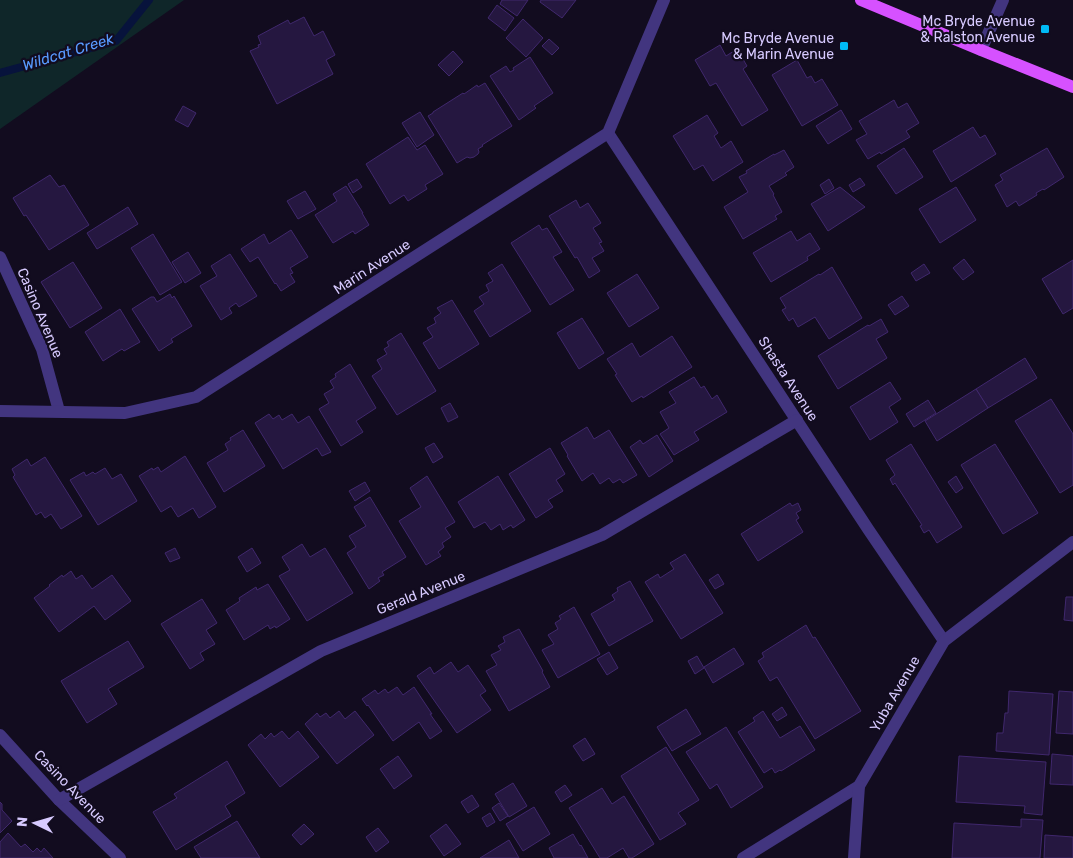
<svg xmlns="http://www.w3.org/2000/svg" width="1073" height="858" font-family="Rubik,sans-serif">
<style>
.green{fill:#0f2629}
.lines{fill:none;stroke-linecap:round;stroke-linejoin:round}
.stream{stroke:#07133c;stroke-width:8}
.building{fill:#251740;stroke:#40286d}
.minor{stroke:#42357f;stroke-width:12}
.major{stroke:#d651ff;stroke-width:12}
.poi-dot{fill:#00baf5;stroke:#120c1f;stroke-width:2}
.labels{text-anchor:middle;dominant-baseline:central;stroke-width:4.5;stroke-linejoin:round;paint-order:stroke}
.poi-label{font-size:14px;fill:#d7caff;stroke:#120c1f;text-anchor:end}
.street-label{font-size:14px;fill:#d7caff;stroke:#120c1f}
.water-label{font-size:15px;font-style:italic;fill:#589aff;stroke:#120c1f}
</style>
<rect width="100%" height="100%" fill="#120c1f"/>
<polygon class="green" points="0,0 184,0 0,129"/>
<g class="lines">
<polyline class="stream" points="0,73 116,41 149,0"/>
</g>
<g class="building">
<polygon points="502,0 528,0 517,16 500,4"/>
<polygon points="541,0 576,0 562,18 540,2"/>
<polygon points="497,5 514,18 505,31 488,18"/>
<polygon points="304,17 314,36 323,31 335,55 326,60 333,74 277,104 250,51 259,47 258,45 261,44 258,36 288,20 290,24"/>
<polygon points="523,19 543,38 526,57 506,38"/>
<polygon points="549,39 559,48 552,55 542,46"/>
<polygon points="720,45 726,56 737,49 747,66 743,69 768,110 742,126 716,83 710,86 695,60"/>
<polygon points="453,51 463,62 449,76 438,65"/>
<polygon points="530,57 553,93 534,106 536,108 519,120 490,76 506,66 510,72 514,70 513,68"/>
<polygon points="797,60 807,78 811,76 815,83 822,79 838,105 802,126 772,75"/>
<polygon points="485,83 512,126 482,145 483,146 478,149 479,152 478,154 474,157 470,158 467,157 457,163 428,116 433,113 433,112 463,93 464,94 477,85 478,87"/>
<polygon points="894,100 898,108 907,103 919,123 906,131 910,137 881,154 880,152 868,159 856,140 867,134 859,121"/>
<polygon points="183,106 196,113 188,127 175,120"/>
<polygon points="841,110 852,129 828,144 816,126"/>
<polygon points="420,112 434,135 417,147 402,123"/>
<polygon points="707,115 718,133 714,136 721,148 731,141 743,162 713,181 703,165 694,170 673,136"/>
<polygon points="973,127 980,138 985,135 996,154 951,182 933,151"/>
<polygon points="408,137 417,150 425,145 443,174 425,185 427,189 408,201 404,195 390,204 366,164"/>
<polygon points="904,148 923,177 896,194 877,166"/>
<polygon points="1047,148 1064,177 1044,190 1043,189 1036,193 1037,195 1019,206 1016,201 1007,207 995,185 1003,180 1000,175"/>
<polygon points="784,150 794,167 785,173 787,175 769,186 774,194 773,195 782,212 775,216 777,219 743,239 724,207 748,192 739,177 747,173 746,171 774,154 774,155"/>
<polygon points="50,175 59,187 64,185 89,225 49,250 26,215 24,216 13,198"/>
<polygon points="860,178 865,185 853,192 849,185"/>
<polygon points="357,179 362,187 353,193 348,184"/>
<polygon points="829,179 834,188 825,194 820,185"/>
<polygon points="346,186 363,213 362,213 369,225 355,234 353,231 333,243 315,215 337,201 333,194"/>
<polygon points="840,187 865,207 828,231 811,204"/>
<polygon points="956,187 976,220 940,243 919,209"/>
<polygon points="305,191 316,209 298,219 287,201"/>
<polygon points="576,200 580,208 588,203 601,223 593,228 602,242 599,243 604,251 592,258 600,271 589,278 577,257 575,258 549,216"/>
<polygon points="128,207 138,224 97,249 87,233"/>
<polygon points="539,225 542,230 547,228 562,252 553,257 574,290 550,305 511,243"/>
<polygon points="291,230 308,257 290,268 293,273 290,274 295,282 281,291 276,283 275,284 258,257 250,262 241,249 264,234 269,244"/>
<polygon points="791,231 797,241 810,233 820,249 807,257 808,260 771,282 753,253"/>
<polygon points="153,234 182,282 160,295 131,248"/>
<polygon points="188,252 201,273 185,283 172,262"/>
<polygon points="230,254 257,296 239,307 236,303 229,308 232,313 221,320 200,286 217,276 211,266"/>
<polygon points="964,259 974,272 963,280 953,268"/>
<polygon points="1073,260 1073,308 1063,314 1042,279"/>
<polygon points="73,262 102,308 70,328 41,282"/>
<polygon points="502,264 531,311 490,337 474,311 484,304 479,297 489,291 486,285 493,281 488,273"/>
<polygon points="924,264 930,273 916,281 911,273"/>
<polygon points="832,267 862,318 829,339 815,317 798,327 793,318 789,321 782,310 786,308 780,298 819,274 820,275"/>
<polygon points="637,274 659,308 629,327 607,293"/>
<polygon points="170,294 172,298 174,296 192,326 171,339 173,342 159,351 132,309 151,297 154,297 157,302"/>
<polygon points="902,296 909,306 895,315 888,305"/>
<polygon points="452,300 479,344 439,369 423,343 433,337 427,328 436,323 434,318 441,313 437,308"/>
<polygon points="120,309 140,342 124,351 122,349 103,361 85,332"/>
<polygon points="582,318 604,353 579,369 557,333"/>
<polygon points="881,319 888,332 876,339 887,358 838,389 818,356 868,325 869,326"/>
<polygon points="401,333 436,391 397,415 372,376 382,369 377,360 387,354 384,349 389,346 387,342"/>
<polygon points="672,336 692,367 643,398 642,396 632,402 615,375 617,374 607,359 632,343 640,357"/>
<polygon points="1025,358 1037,378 988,408 976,389"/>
<polygon points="350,364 376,408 356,421 363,432 341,446 319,409 329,403 324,394 334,388 330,381 336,377 335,374"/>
<polygon points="694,377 701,388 704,386 712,399 717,395 727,412 694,432 699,440 674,455 660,434 669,428 660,412 676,403 669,392"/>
<polygon points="890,382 901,399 889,407 898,422 870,440 850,407"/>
<polygon points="976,389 988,408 937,441 925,421"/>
<polygon points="1051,399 1073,434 1073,485 1060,493 1015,421"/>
<polygon points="928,400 936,413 914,427 906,414"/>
<polygon points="450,403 458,417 448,422 441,408"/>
<polygon points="269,414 273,419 279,415 282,420 292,414 298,423 309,416 331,452 322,456 317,448 283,469 255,423"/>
<polygon points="587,427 594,439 609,430 637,475 623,483 620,479 613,483 609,478 600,484 593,473 582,481 567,456 568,455 561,443"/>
<polygon points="243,430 265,466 224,492 207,463 228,450 225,444 231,440 230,438"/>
<polygon points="657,435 673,461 649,477 630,447 640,440 643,444"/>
<polygon points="434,443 443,457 433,463 425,448"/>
<polygon points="911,444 962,527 937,543 929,530 924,533 920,526 922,525 895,483 893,485 890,479 895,475 886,460"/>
<polygon points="995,444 1038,513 1003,534 961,465"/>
<polygon points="550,448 565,474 556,480 563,491 548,500 553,507 536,518 509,474"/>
<polygon points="185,456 216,507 199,518 193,508 178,517 171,506 161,512 139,476 152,468 153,470 158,467 161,472"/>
<polygon points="45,457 82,516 61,529 51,514 45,518 41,512 36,515 13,477 15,475 12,469 27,459 31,466"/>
<polygon points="105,468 112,479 121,474 137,501 98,525 70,480 84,472 86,476 93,472 95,474"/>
<polygon points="427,476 455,522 445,528 451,537 442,543 444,547 438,552 441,556 426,565 399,521 421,507 410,488"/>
<polygon points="498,476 525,520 513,528 511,525 503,530 500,524 491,530 485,522 474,528 458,502"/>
<polygon points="956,476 963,488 956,493 948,482"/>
<polygon points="365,482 370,491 355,501 349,491"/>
<polygon points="370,497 406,557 382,572 384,575 378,578 380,581 369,589 347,553 356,547 349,536 366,526 354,507"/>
<polygon points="790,503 792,506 798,503 801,510 796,513 799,518 796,520 803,532 758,561 741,534"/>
<polygon points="302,544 310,557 325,548 353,593 307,621 279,576 290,570 282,557"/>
<polygon points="175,548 180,558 170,562 165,553"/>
<polygon points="252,548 261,563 247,572 238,557"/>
<polygon points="685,554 723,613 681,639 645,582 658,574 660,578 674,569 670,563"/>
<polygon points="71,571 76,579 82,575 92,589 112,575 131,601 105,620 94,606 59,632 34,598 50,586 49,585 62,575 63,577"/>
<polygon points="718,574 724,584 715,589 709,580"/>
<polygon points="630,581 653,621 609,646 591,614 615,600 612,595 618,591 617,588"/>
<polygon points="268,584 290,619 276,628 275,626 270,629 268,625 244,640 226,610 240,601 239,598 256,587 257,590"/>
<polygon points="1066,597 1073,597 1073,621 1064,620"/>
<polygon points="202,599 217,623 206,630 215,644 200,653 204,660 190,669 161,624"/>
<polygon points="574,607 600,654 558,678 542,650 554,644 548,635 558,629 555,623 561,619 559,616"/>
<polygon points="806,625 813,638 815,637 861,711 815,739 777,677 770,681 758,661 764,657 762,653"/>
<polygon points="519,629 543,671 542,672 550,687 509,711 486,671 497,665 491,655 501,650 498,646 505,642 503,637"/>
<polygon points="128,641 144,667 108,689 117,704 87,723 61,681"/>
<polygon points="734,648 744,664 713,683 704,667"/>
<polygon points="609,652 618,668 607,675 597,659"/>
<polygon points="697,656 704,668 695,674 688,661"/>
<polygon points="451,662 458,672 468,665 486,691 480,695 491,710 457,733 417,676 430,667 434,674"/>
<polygon points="397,687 403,695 414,687 432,714 430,714 442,731 430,739 419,722 393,741 368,705 367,706 362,699 375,690 378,694 385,689 388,693"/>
<polygon points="1009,691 1053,694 1049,755 996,751 997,733 1003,733 1005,713 1008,713"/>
<polygon points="1059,691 1073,692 1073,734 1056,733"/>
<polygon points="782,707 787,715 777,721 772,714"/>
<polygon points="686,709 701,734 672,751 657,727"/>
<polygon points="339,711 345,719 355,711 374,735 337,764 305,724 317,713 320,717 326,713 330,718"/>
<polygon points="763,711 780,738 800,726 815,750 781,771 780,770 775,773 772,768 764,773 738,732 755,721 753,718"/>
<polygon points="726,727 763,787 731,808 717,784 710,789 686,752"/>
<polygon points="282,731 289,739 298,731 319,757 280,787 248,745 261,734 265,739 271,733 274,737"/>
<polygon points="585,738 595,754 583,761 573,746"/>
<polygon points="666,747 699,800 678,813 686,824 660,840 621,776"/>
<polygon points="1052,754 1073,756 1073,785 1050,784"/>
<polygon points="398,756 412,776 394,789 380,769"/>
<polygon points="959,756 1046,762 1042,815 1024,813 1025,806 956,802"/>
<polygon points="227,761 245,793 225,806 231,816 176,850 153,812 177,798 174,794"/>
<polygon points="513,783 527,806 509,817 495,794"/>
<polygon points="565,785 572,795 561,802 555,792"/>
<polygon points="602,788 612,804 624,796 654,844 632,858 629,858 623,848 607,858 600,858 569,808"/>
<polygon points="472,795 479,806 468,813 461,802"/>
<polygon points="0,802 2,804 2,810 12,821 0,833"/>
<polygon points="499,803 508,816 500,821 492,808"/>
<polygon points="534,807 550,834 523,851 506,824"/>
<polygon points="490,813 495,822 487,827 482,818"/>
<polygon points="1021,819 1043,820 1040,858 952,858 954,823 1021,827"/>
<polygon points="237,821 260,858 201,858 194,847"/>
<polygon points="304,824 314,834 301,845 292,835"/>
<polygon points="446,824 461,844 444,856 430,836"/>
<polygon points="378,828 389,842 376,852 366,837"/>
<polygon points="8,833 21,847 25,844 33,852 37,848 41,852 44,848 53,858 0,858 0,842"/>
<polygon points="573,834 580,846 581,845 588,858 554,858 549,848"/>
<polygon points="1045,835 1073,837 1073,858 1044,858"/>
<polygon points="509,840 519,858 480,858"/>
</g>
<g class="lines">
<g class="minor">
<polyline points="981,50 1003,0"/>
<polyline points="608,133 868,529 944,641"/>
<polyline points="0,257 42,349 59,411"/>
<polyline points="0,411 125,413 196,397 608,133 664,0"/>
<polyline points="0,735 59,800 120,858"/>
<polyline points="59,800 321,651 602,535 797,420"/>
<polyline points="743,858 859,786 944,641 1073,542"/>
<polyline points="854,858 859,786"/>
</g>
<polyline class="major" points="861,0 981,50 1073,87"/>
</g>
<g class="poi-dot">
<rect x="1040" y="24" width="10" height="10" rx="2.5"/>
<rect x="839" y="41" width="10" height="10" rx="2.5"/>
</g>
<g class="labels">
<g class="poi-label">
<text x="1035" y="21">Mc Bryde Avenue<tspan x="1035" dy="16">&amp; Ralston Avenue</tspan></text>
<text x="834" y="38">Mc Bryde Avenue<tspan x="834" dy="16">&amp; Marin Avenue</tspan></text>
</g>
<g class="street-label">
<text transform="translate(372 267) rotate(-33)">Marin Avenue</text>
<text transform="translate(40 313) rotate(67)">Casino Avenue</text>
<text transform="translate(788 379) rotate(57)">Shasta Avenue</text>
<text transform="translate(421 593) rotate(-22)">Gerald Avenue</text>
<text transform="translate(895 694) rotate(-60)">Yuba Avenue</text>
<text transform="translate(70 787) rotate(46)">Casino Avenue</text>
</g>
<g class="water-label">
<text transform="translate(68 52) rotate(-17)">Wildcat Creek</text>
</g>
</g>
<g transform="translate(35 823) rotate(275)" stroke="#120c1f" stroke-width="4" paint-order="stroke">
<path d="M0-4L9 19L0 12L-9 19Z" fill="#d7caff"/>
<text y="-8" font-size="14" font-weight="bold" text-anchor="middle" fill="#d7caff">N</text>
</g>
</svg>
